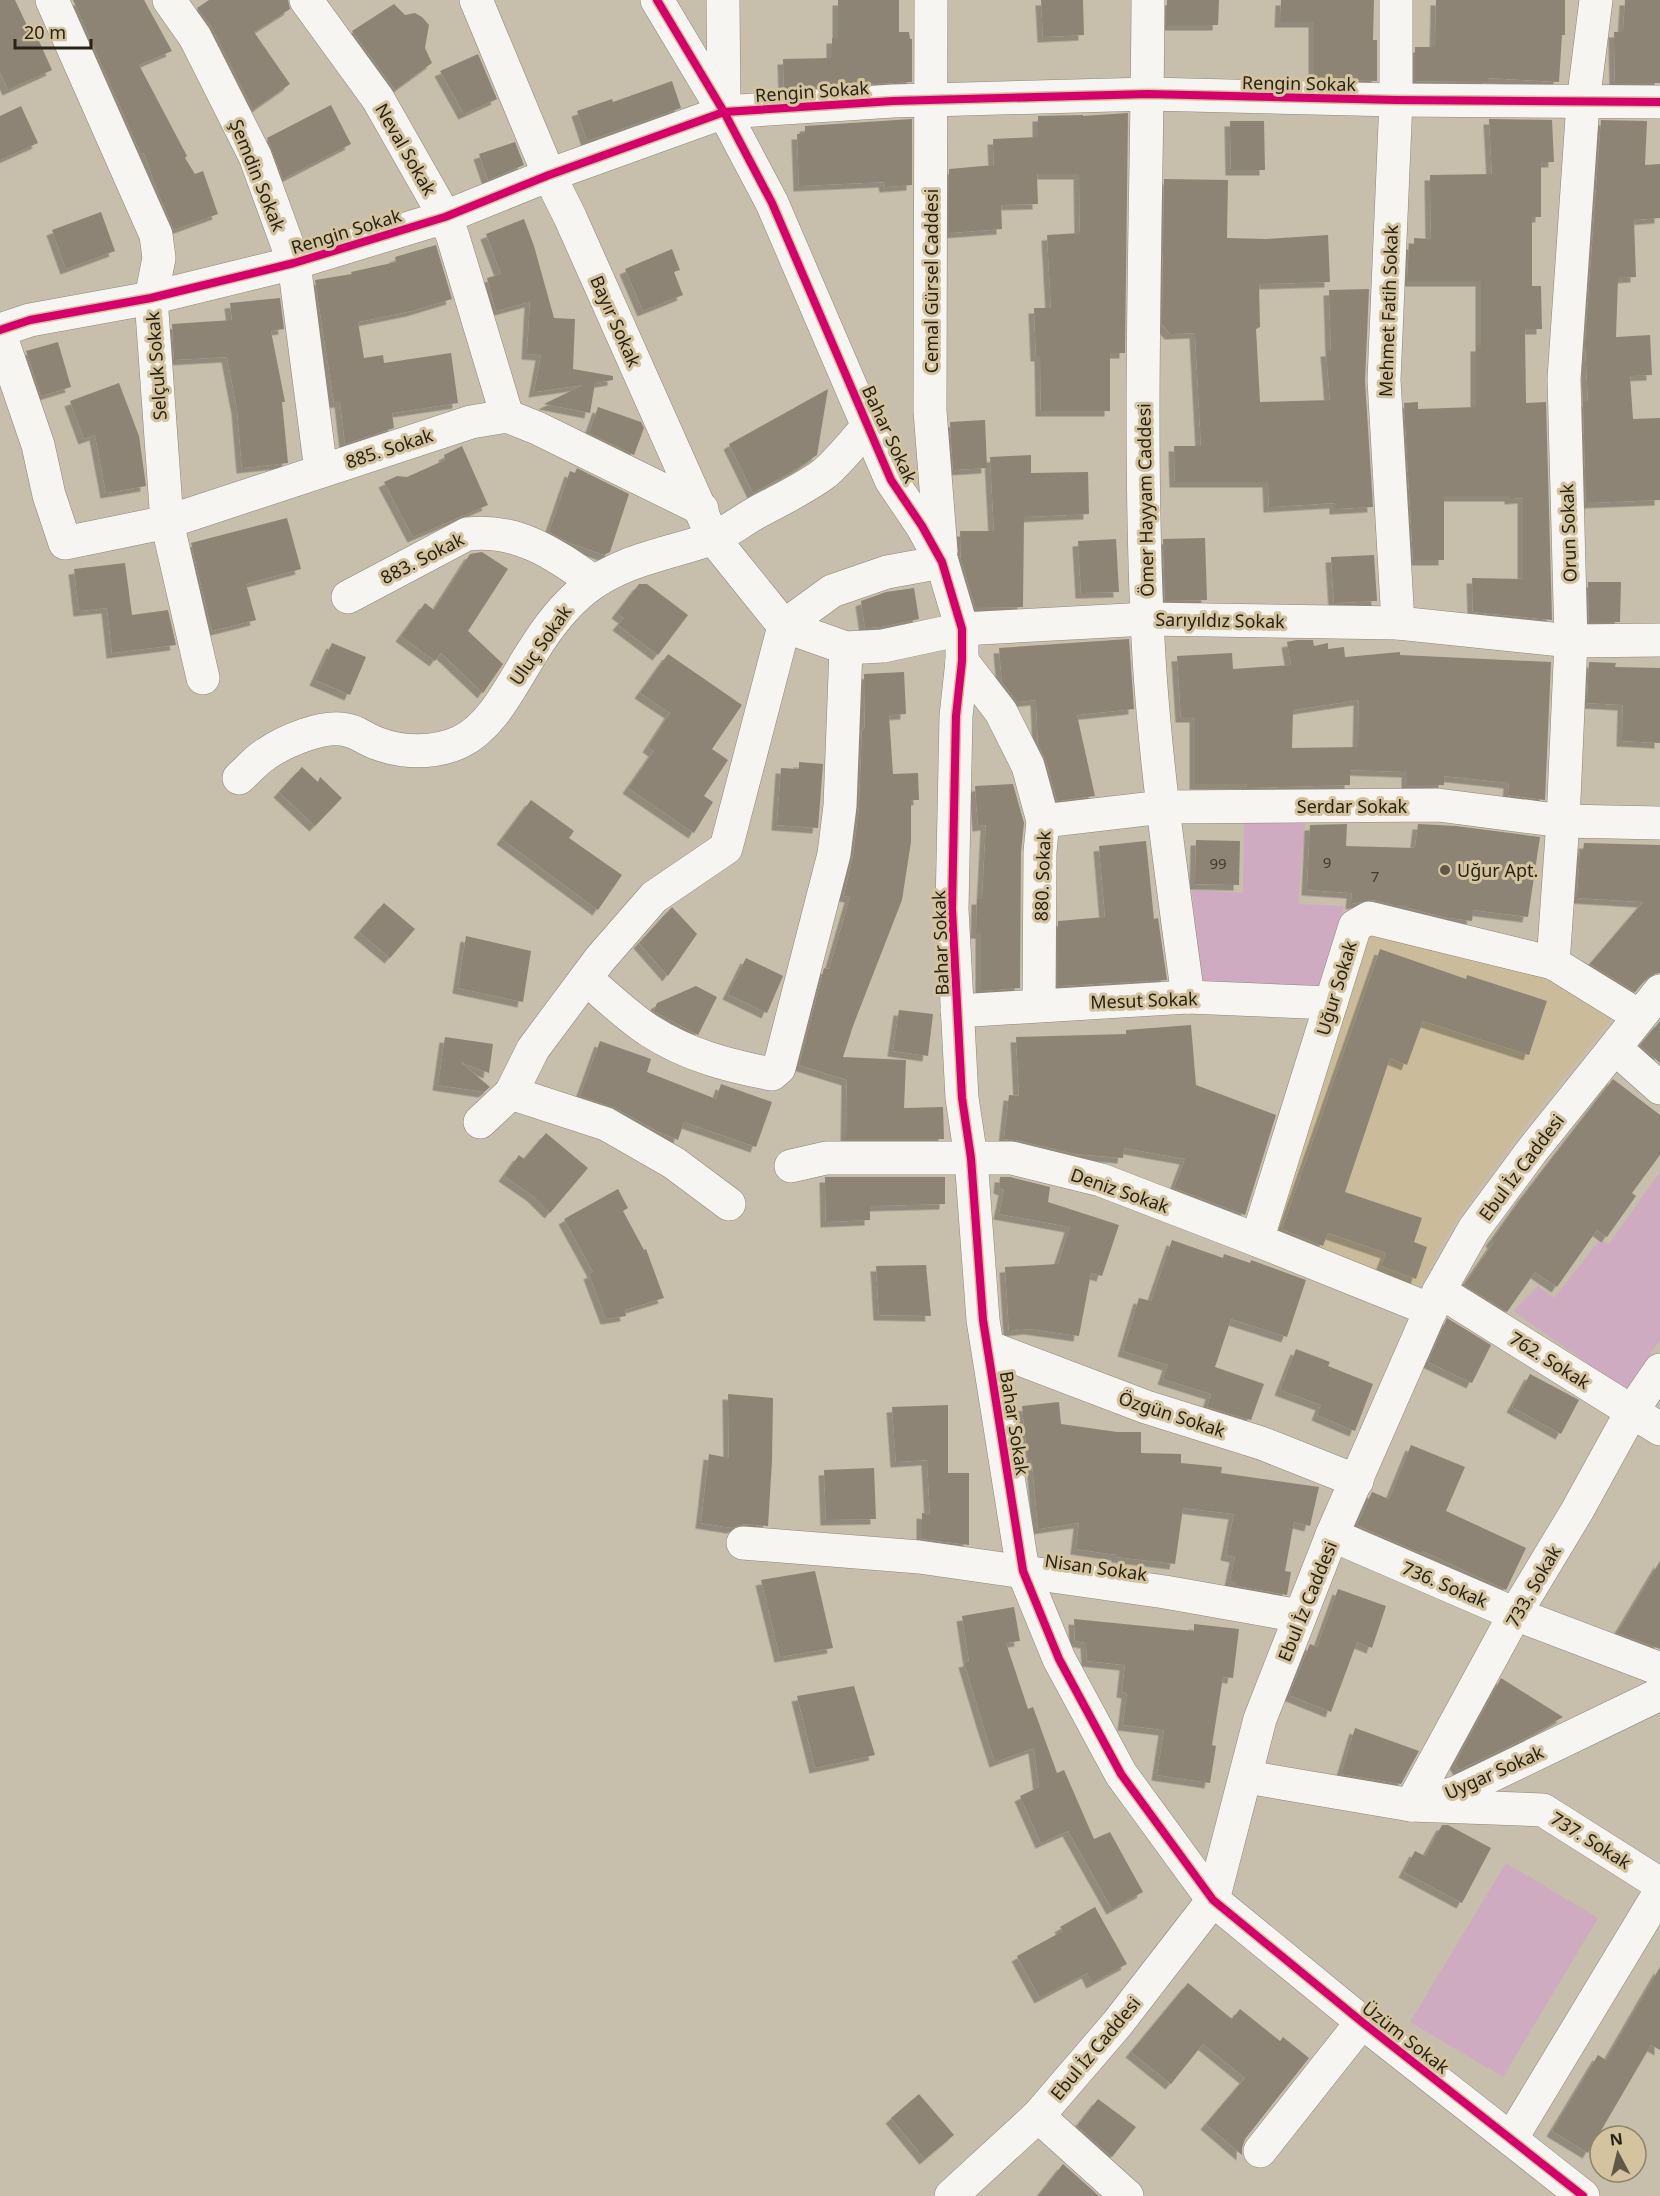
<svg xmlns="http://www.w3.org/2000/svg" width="1660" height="2196" font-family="'Noto Sans',sans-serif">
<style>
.built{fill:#cabc9b}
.green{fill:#ceabc0}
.building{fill:#8d8476;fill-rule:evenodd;filter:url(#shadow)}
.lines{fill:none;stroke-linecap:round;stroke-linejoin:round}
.minor-casing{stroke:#8d8677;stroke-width:34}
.minor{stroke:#f7f5f2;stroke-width:33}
.cycleway-casing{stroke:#d3c39f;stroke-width:11}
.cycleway{stroke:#d6006c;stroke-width:8}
.poi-dot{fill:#60594a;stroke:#d3c39f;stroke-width:2}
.labels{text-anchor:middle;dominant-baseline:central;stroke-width:6;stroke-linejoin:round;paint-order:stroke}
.number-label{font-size:15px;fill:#423b2d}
.street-label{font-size:18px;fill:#292315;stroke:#d3c39f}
.poi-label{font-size:18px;fill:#292315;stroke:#d3c39f;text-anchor:start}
</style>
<defs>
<filter id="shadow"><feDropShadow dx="-5.5" dy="5.5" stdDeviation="0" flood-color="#0004"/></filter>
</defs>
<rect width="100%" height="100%" fill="#c7beab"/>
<polygon class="built" points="1371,927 1542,977 1616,1006 1617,1012 1524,1127 1459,1215 1438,1251 1420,1289 1270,1234"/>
<g class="green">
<polygon points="1244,822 1305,823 1298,904 1344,906 1324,992 1202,984 1192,890 1243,893"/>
<polygon points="1660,1172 1660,1340 1626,1390 1513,1311 1538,1286 1554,1298 1600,1240 1609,1244"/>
<polygon points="1506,1863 1598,1918 1503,2077 1410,2022"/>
</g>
<g class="building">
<polygon points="0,0 15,0 31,34 35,32 52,70 8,90 0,72"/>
<polygon points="73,0 144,0 172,51 139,65 187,156 185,158 195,174 203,171 218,214 174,230 158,193 144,153 141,154"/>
<polygon points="209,0 288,0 290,9 254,32 290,84 253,110 212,28 197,8"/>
<polygon points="838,0 899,0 899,32 909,32 910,39 912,39 912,82 784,89 783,59 832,58 832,38 838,38"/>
<polygon points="1041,0 1083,0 1084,35 1043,37"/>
<polygon points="1167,0 1219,0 1218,25 1167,25"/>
<polygon points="1281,0 1374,0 1373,40 1377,40 1377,81 1314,79 1314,22 1280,22"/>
<polygon points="1436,0 1565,0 1565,35 1562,35 1559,82 1488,78 1488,82 1415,81 1415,47 1435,47"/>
<polygon points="1625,0 1660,0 1660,83 1615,83 1614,32 1623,32"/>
<polygon points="394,4 405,15 415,13 422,17 429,25 425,48 432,63 395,90 352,31"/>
<polygon points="478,54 497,99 464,114 440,71"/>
<polygon points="672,81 681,108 587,141 577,111 612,99 613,102"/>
<polygon points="331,105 351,144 283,179 267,138"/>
<polygon points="21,106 38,143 0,160 0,116"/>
<polygon points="1128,113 1125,353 1110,353 1110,411 1041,411 1040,356 1036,356 1034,308 1051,308 1047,235 1080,233 1079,174 1037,174 1038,204 1001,205 1002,229 949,233 949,169 994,165 993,139 1038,137 1038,116 1083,115 1083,116"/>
<polygon points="912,119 912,185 885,187 884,182 799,186 797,134 805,134 805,126"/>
<polygon points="1489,119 1552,120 1554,162 1541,162 1541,217 1532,217 1532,286 1541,286 1542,329 1525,329 1526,403 1546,402 1552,620 1473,612 1472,578 1523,579 1523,498 1510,499 1510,496 1444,496 1444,560 1413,560 1404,403 1418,402 1418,409 1476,407 1476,346 1481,346 1481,281 1407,281 1409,244 1414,244 1414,238 1431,239 1430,175 1492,174"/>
<polygon points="1601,120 1647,121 1645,165 1660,164 1660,218 1634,220 1636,277 1618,278 1616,337 1650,335 1652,375 1630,376 1633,419 1660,418 1660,500 1586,503 1583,401 1588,401 1585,342"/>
<polygon points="1230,121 1264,121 1265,170 1231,170"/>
<polygon points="515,142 524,165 488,180 479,154"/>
<polygon points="1164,179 1228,180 1227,238 1266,239 1328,235 1330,282 1259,284 1260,327 1256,329 1260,402 1330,400 1326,351 1331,351 1329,290 1369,289 1365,381 1373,507 1335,509 1335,503 1269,507 1268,482 1175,482 1174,446 1201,446 1195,333 1170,334 1162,324"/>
<polygon points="101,212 115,251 66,269 52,230"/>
<polygon points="524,219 534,246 554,318 575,319 573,369 613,376 613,380 595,383 590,413 544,404 583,385 534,392 541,355 527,354 530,302 496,311 487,278 501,274 486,234"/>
<polygon points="436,245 452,299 412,311 358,322 364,358 383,355 384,363 451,353 458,403 392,413 394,428 345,444 340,402 334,403 315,280 352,274 351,272 396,262 395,257"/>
<polygon points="672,249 680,270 674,272 683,295 643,311 625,269"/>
<polygon points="280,298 284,329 271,331 285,402 282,402 288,463 242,468 237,409 227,357 174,360 172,324 232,320 230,303"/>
<polygon points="58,342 71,387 41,396 26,351"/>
<polygon points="119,383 139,436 146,486 106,493 95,435 84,439 70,401"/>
<polygon points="828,389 817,455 798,468 753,493 729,444"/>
<polygon points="598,407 641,422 644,428 634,455 589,433"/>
<polygon points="985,420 987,468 953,470 950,422"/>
<polygon points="462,446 488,505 413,537 384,482 397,476 407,477 445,460 444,455"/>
<polygon points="1031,455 1031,473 1088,472 1089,514 1024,517 1023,607 975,608 961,559 960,531 994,531 990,457"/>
<polygon points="577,468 629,494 610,552 604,555 570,543 549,532 570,471 575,473"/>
<polygon points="287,518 301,569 246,584 256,620 212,631 191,543"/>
<polygon points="1205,538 1207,600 1165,601 1163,539"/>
<polygon points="1116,539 1119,592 1081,593 1078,541"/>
<polygon points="482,552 508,569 468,631 503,664 483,693 441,653 435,661 401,636 425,603 434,610 470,554"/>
<polygon points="1374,555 1377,601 1334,603 1331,557"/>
<polygon points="125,563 132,615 168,610 176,645 112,653 107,608 79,611 74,569"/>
<polygon points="1588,582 1621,582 1620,622 1589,622"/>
<polygon points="639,584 647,584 688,615 658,655 618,625 624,618 617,613"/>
<polygon points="914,588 919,619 880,627 865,628 861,601 886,592"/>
<polygon points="1129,639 1134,709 1077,715 1095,796 1057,801 1046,761 1038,744 1036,700 1017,702 1002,682 999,648"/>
<path d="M1297 640H1313L1314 646 1328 643V649L1344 647 1345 657 1400 652V655L1551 662 1545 800 1508 795 1509 783 1444 776V785H1407V772L1350 770V785L1246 788 1247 784H1195V717H1181L1177 656 1232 653 1233 669 1291 665 1287 642ZM1359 700 1358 747 1292 748 1293 710Z"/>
<polygon points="332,643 366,657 350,695 315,680"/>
<polygon points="668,654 742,705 712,749 728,760 704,796 713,802 694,833 628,788 654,751 648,747 670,713 640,693"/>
<polygon points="1589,662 1616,663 1615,667 1660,668 1660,743 1622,741 1623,705 1587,703"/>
<polygon points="904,672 906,714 889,715 893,774 918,773 919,800 911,800 911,842 902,900 853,1026 843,1057 906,1060 904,1108 943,1107 944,1139 846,1139 847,1080 799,1065 824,968 829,969 850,897 844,896 853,856 859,808 862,730 865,729 864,674"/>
<polygon points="799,762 823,764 818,828 777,825 781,768 799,769"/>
<polygon points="302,767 318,782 320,777 342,798 315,826 279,792"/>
<polygon points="1013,784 1024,823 1021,852 1020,988 981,991 981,933 976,933 977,899 982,899 986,825 978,826 975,786"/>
<polygon points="531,800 574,831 569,838 622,875 598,910 502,839"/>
<polygon points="1347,824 1346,846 1415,848 1418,824 1456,826 1540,837 1528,917 1473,910 1472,921 1443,917 1409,908 1409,905 1394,905 1373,900 1351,904 1352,893 1307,890 1310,825"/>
<polygon points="1196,840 1240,841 1239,885 1195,884"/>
<polygon points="1146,841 1154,919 1158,918 1167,980 1058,986 1058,921 1105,917 1099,846"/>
<polygon points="1584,843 1660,845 1660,973 1653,974 1646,979 1635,992 1590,964 1643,902 1577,898 1580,851 1583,851"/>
<polygon points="384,903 415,929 390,958 359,932"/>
<polygon points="672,907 697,934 668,976 639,943"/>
<polygon points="466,936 531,951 523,1002 458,988"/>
<polygon points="1380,949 1466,979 1467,975 1547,1001 1529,1055 1423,1021 1407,1065 1390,1058 1345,1192 1422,1218 1414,1242 1427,1247 1416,1279 1381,1266 1386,1253 1328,1233 1323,1246 1282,1229"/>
<polygon points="746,958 783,976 767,1013 728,994"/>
<polygon points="696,986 717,997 698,1035 654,1011 657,1003"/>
<polygon points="899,1010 933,1014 928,1056 893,1051"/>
<polygon points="1660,1021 1660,1063 1640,1045"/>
<polygon points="1191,1025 1196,1085 1276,1115 1245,1215 1174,1188 1185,1159 1124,1148 1123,1158 1075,1154 1016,1140 1004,1139 1009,1095 1019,1096 1016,1037 1126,1034 1126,1030"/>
<polygon points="445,1037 493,1044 489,1073 460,1062 490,1087 484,1092 438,1085"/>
<polygon points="600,1041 651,1059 647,1072 716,1099 721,1084 772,1102 756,1147 684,1122 678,1140 657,1131 615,1108 580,1096"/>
<polygon points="1613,1079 1660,1115 1660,1155 1632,1193 1636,1196 1607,1237 1597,1230 1557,1287 1535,1272 1507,1312 1464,1285 1493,1243 1491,1241 1523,1196"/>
<polygon points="546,1133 588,1168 550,1213 533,1196 504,1176 519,1155 524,1159"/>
<polygon points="825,1177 945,1177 945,1204 870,1206 870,1220 826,1222"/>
<polygon points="1000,1177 1010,1177 1050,1187 1048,1202 1119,1225 1102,1276 1091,1273 1079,1336 1030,1329 1009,1331 1005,1267 1058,1264 1070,1227 999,1214 1004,1190 999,1188"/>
<polygon points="618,1189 628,1208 623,1211 644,1250 646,1249 664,1298 625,1310 626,1316 606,1319 589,1274 593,1272 564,1219"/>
<polygon points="1172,1240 1223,1258 1224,1254 1250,1263 1251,1260 1306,1280 1287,1337 1231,1319 1215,1367 1264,1384 1251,1420 1207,1407 1211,1394 1163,1379 1168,1365 1123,1351 1139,1298 1151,1301"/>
<polygon points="926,1265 931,1316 879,1315 876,1266"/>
<polygon points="1447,1318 1491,1345 1472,1383 1428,1362"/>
<polygon points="1296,1349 1330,1362 1328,1366 1373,1384 1355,1431 1317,1415 1321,1405 1280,1390"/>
<polygon points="1530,1374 1579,1400 1561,1434 1512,1407"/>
<polygon points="728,1394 773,1398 772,1461 768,1526 744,1524 732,1528 701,1523 709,1454 729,1458"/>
<polygon points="1059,1402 1061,1424 1117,1432 1141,1432 1141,1453 1181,1454 1181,1463 1222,1467 1221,1473 1319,1487 1310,1526 1294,1522 1285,1571 1291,1572 1287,1595 1237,1586 1237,1583 1230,1581 1235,1557 1226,1555 1234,1514 1183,1508 1175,1564 1117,1557 1117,1555 1076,1549 1079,1523 1038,1529 1032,1461 1028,1461 1022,1406"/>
<polygon points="948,1405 948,1473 969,1473 969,1545 922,1539 922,1513 930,1514 927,1460 896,1462 892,1407"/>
<polygon points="1411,1445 1465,1467 1446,1511 1526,1548 1506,1590 1423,1551 1422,1554 1357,1525 1372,1492 1389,1499"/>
<polygon points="874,1468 876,1519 826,1520 824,1470"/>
<polygon points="1660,1561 1660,1649 1617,1633"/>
<polygon points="815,1571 833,1648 780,1657 761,1580"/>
<polygon points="1338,1589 1386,1606 1372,1648 1357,1642 1331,1712 1289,1695 1310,1644 1317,1647"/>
<polygon points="1014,1607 1020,1641 1006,1643 1028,1709 1033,1707 1057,1773 1064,1770 1094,1839 1110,1832 1143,1892 1112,1909 1068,1831 1041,1843 1020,1796 1039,1787 1034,1748 995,1762 983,1725 964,1662 969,1661 962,1616"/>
<polygon points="1074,1619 1194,1631 1194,1624 1239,1629 1233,1678 1223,1677 1212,1745 1216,1746 1210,1783 1157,1775 1164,1730 1123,1725 1127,1693 1122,1692 1125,1665 1087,1661 1086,1643 1075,1641"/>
<polygon points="1501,1678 1563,1717 1522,1740 1459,1770 1455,1763"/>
<polygon points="854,1686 875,1755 815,1768 797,1696"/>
<polygon points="1355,1728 1419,1751 1401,1784 1341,1774"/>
<polygon points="1442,1825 1448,1825 1491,1848 1462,1903 1404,1872 1415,1851 1425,1856"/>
<polygon points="1095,1907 1127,1964 1092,1983 1087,1973 1040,1998 1017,1956 1063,1931 1060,1927"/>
<polygon points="1660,1967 1660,2050 1651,2045 1588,2153 1552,2131 1598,2055 1606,2060"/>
<polygon points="1188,1983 1232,2019 1240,2009 1280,2041 1283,2037 1309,2058 1245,2139 1242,2148 1242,2155 1206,2124 1245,2078 1203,2044 1171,2084 1131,2052"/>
<polygon points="919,2094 954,2135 925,2159 891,2118"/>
<polygon points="1098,2099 1136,2127 1112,2157 1077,2126"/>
<polygon points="1063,2164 1099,2196 1038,2196"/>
</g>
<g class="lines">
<defs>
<g id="minor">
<polyline points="52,0 156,235 159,258 151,298 167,522 203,678"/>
<polyline points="169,0 195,37 255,156 294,263 321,471"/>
<polyline points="306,0 378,99 445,217 453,237 507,416"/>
<polyline points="476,0 549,175 570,217 713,538 784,626"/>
<polyline points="657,0 724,112 772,203 891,480 922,526 942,562 962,629 962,661 956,716 952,909 962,1098 971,1158 983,1320 1023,1571 1059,1659 1121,1774 1213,1900 1362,2022 1583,2196"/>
<polyline points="723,0 724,110"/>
<polyline points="931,0 930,411 941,551"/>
<path d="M1148 0C1147 206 1138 412 1147 618 1152 744 1171 871 1188 997"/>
<polyline points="1396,0 1396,100 1384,380 1398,623"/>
<polyline points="0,330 30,320 151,298 294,263 445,217 549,175 724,112 893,101 1148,94 1396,100 1660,102"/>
<polyline points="0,334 38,445 49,495 65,543 167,522 471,422 507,416 537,428 702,509"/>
<path d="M348 597 467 534C518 528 554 554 594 582"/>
<polyline points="784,626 846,648 883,646 962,629 1147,619 1398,623 1571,641 1660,640"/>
<polyline points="962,661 1001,712 1028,766 1043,821 1040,852 1039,1005"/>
<path d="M239 778C248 770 256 760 266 754 285 741 324 724 347 730 357 732 366 739 376 743 402 753 434 754 460 742 494 726 513 681 533 651 547 628 564 606 585 589 621 560 668 554 711 539 726 533 740 522 754 514 777 501 804 489 825 473 841 459 854 442 868 426"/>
<polyline points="1043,821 1163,807 1438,805 1563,821 1660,823"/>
<polyline points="1553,963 1563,821 1571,641 1564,379 1583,103 1596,0"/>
<path d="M586 979C607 996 628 1017 650 1031 687 1055 729 1066 772 1074L779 1068 834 854 840 806 846 648"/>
<polyline points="957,1011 1188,997 1331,1003"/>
<polyline points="1615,1048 1660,1088"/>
<polyline points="511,1093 606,1124 674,1163 729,1204"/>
<polyline points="480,1122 511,1093 533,1049 600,959 654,897 726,848 784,626 832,591 887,572 942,562"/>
<polyline points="791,1166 826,1158 1012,1158 1101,1180 1257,1240 1431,1310"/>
<polyline points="1257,1240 1355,926 1369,918 1553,963 1639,1016"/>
<polyline points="1439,1291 1660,1429"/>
<polyline points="988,1347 1146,1407 1261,1443 1357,1481"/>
<polyline points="1660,1370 1632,1411 1577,1511 1515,1614 1411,1805 1543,1810 1660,1884"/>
<polyline points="1332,1535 1515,1614 1660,1669"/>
<polyline points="743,1543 919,1557 1165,1592 1300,1616"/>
<polyline points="1247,1777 1411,1805 1455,1793 1660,1694"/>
<polyline points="1038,2116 1127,2196"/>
<polyline points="1511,2139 1660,1892"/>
<polyline points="1260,2151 1362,2022"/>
<polyline points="951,2196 1038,2116 1117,2024 1213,1900 1260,1719 1332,1535 1439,1291 1474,1229 1531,1152 1660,991"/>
</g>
</defs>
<use href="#minor" class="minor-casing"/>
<use href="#minor" class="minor"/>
<defs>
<g id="cycleway">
<polyline points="657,0 724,112 772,203 891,480 922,526 942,562 962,629 962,661 956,716 952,909 962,1098 971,1158 983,1320 1023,1571 1059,1659 1121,1774 1213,1900 1362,2022 1583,2196"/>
<polyline points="0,330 30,320 151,298 294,263 445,217 549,175 724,112 893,101 1148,94 1396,100 1660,102"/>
</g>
</defs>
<use href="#cycleway" class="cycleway-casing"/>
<use href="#cycleway" class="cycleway"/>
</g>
<circle class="poi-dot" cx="1445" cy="870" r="6"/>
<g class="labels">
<g class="number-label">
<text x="1327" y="862">9</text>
<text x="1218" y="863">99</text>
<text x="1375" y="876">7</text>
</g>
<g class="street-label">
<text transform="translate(1299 83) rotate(1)">Rengin Sokak</text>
<text transform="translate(812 91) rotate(-4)">Rengin Sokak</text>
<text transform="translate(406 149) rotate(60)">Neval Sokak</text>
<text transform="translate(258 175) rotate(68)">Şemdin Sokak</text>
<text transform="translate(346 231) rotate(-17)">Rengin Sokak</text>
<text transform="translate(931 281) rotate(-90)">Cemal Gürsel Caddesi</text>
<text transform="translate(1388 311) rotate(-88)">Mehmet Fatih Sokak</text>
<text transform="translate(616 321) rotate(66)">Bayır Sokak</text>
<text transform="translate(156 366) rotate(-94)">Selçuk Sokak</text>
<text transform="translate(890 434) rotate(65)">Bahar Sokak</text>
<text transform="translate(389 448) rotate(-18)">885. Sokak</text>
<text transform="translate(1145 500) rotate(-91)">Ömer Hayyam Caddesi</text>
<text transform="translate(1568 533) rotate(-92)">Orun Sokak</text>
<text transform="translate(422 558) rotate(-27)">883. Sokak</text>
<text transform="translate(1220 620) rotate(1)">Sarıyıldız Sokak</text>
<text transform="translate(540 645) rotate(-55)">Uluç Sokak</text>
<text x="1352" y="806">Serdar Sokak</text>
<text transform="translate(1042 876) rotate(-88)">880. Sokak</text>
<text transform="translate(940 943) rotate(-92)">Bahar Sokak</text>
<text transform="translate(1336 988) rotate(-73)">Uğur Sokak</text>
<text transform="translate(1144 1000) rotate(-2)">Mesut Sokak</text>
<text transform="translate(1521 1167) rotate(-53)">Ebul İz Caddesi</text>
<text transform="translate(1120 1190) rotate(19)">Deniz Sokak</text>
<text transform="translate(1550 1360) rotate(32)">762. Sokak</text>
<text transform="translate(1172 1414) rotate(18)">Özgün Sokak</text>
<text transform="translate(1015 1423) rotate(81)">Bahar Sokak</text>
<text transform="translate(1096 1567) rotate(8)">Nisan Sokak</text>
<text transform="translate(1445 1584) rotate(23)">736. Sokak</text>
<text transform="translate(1533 1586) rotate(-60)">733. Sokak</text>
<text transform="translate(1307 1601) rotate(-68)">Ebul İz Caddesi</text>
<text transform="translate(1494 1772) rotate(-24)">Uygar Sokak</text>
<text transform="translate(1591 1840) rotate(32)">737. Sokak</text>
<text transform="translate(1406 2037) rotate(38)">Üzüm Sokak</text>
<text transform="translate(1095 2048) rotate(-50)">Ebul İz Caddesi</text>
</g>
<g class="poi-label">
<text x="1457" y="870">Uğur Apt.</text>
</g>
</g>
<g transform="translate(1618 2154) rotate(353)"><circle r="28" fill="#d3c39f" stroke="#8f8368" stroke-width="1.5"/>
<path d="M0-4.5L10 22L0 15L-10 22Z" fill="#60594a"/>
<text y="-9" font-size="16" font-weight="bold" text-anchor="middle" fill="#292315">N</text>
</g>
<path d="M15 39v9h76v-9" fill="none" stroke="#292315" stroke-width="3"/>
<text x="24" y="39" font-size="18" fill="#292315" stroke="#d3c39f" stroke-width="4.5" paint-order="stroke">20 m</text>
</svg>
